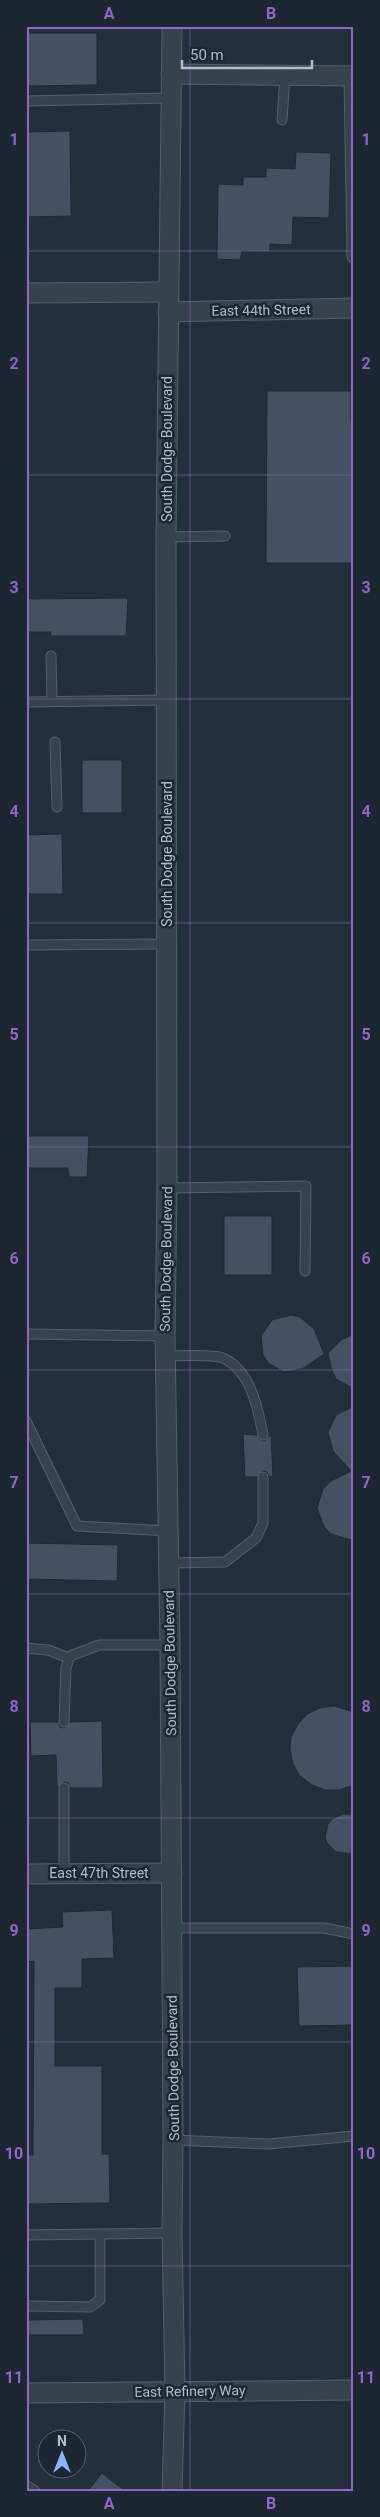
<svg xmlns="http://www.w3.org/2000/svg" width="380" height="2517" font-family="Roboto,sans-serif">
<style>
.building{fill:#455162;stroke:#1f2835}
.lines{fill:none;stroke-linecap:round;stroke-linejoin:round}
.service-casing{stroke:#565f6c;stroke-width:11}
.minor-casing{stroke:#565f6c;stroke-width:21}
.service{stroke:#38414e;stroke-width:9}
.minor{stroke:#38414e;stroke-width:19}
.grid{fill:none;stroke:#9266c3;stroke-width:1;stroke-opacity:0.55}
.labels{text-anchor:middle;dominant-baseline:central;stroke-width:5;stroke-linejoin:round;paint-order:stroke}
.street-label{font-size:14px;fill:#b4bcc9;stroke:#1d2633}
.neatline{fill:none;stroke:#9266c3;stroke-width:2}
.grid-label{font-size:16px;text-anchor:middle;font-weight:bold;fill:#9266c3}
</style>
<rect width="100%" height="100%" fill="#242f3e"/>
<g class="building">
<polygon points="26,33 97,33 97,85 26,86"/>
<polygon points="70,131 71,216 26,217 26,132"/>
<polygon points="296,152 331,153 329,218 293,217 292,245 270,244 270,252 242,251 240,260 217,259 218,184 243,185 243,177 266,177 266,168 295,169"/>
<polygon points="267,391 351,391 351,421 354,421 354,563 266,563"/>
<polygon points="128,598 126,636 50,636 51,632 26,632 26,599"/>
<rect x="82" y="760" width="40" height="53"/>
<polygon points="62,834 63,894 26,894 26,835"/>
<polygon points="26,1136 89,1136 87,1177 69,1177 68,1168 26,1168"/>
<rect x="224" y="1216" width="48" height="59"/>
<polygon points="291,1315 300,1317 314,1329 324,1354 302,1369 284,1372 268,1363 263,1355 261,1336 272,1320"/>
<polygon points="354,1334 354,1389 336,1379 332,1371 328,1353 341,1340"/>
<polygon points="354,1406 354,1541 331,1534 324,1527 317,1508 323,1489 331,1481 351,1471 333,1451 328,1432 336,1415"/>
<polygon points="243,1434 257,1435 259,1439 264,1441 271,1435 273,1476 269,1477 267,1472 263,1471 257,1477 245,1477"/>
<polygon points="26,1543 118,1545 117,1581 26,1579"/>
<polygon points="334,1706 354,1712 354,1785 339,1790 325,1790 312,1785 300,1776 293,1764 290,1750 291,1737 298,1724 307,1714 320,1708"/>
<polygon points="102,1721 103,1788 70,1788 68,1783 64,1782 57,1788 56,1755 31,1756 30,1722 58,1722 60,1727 64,1728 70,1722"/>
<polygon points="343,1814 354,1815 354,1854 336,1852 327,1843 325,1837 328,1824 332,1819"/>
<polygon points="112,1910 114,1958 82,1959 82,1988 55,1988 55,2066 102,2066 102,2154 109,2154 110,2203 26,2204 26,2155 33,2155 34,1961 27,1962 26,1929 63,1927 62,1912"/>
<polygon points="354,1966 354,2025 299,2026 297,1967"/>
<polygon points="83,2319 84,2335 29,2335 28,2320"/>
<polygon points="102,2473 125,2491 88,2491"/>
</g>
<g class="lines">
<defs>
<g id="service">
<polyline points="349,76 352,257"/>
<polyline points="26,101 170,98"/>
<polyline points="282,120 285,76"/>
<polyline points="166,537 225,536"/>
<polyline points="51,656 52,701"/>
<polyline points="26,702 167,700"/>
<polyline points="55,742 57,807"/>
<polyline points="26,945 167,944"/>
<polyline points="167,1188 306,1186 305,1271"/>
<polyline points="26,1334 165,1336"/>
<path d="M165 1356C177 1356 213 1354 223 1358 251 1371 258 1408 263 1435"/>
<polyline points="26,1421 77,1526 169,1531"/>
<polyline points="168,1563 225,1562 256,1538 263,1523 263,1477"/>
<polyline points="26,1648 48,1650 69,1658"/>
<polyline points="64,1722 66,1668 70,1656 99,1645 170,1645"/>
<polyline points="64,1788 64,1874"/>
<polyline points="171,1928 324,1928 354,1934"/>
<polyline points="173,2140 268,2144 354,2136"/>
<polyline points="26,2235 172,2233"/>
<polyline points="26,2306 90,2307 100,2300 100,2234"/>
<polyline points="26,2485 35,2491"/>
</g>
<g id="minor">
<polyline points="171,74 354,76"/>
<polyline points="26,293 168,292"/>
<polyline points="168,312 354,308"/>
<polyline points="26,1874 172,1873"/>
<polyline points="26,2393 354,2390"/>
<polyline points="172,2491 175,2391 172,2233 173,2140 170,1645 165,1336 167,1188 166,537 172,26"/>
</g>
</defs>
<use href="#service" class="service-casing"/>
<use href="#minor" class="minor-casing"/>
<use href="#service" class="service"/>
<use href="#minor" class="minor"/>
</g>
<path class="grid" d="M190 26V2491M26 251H354M26 475H354M26 699H354M26 923H354M26 1147H354M26 1370H354M26 1594H354M26 1818H354M26 2042H354M26 2266H354"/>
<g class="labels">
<g class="street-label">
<text transform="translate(261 310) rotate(-1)">East 44th Street</text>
<text transform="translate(167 449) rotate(-90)">South Dodge Boulevard</text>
<text transform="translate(167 854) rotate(-90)">South Dodge Boulevard</text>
<text transform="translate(166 1259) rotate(-89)">South Dodge Boulevard</text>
<text transform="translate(170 1663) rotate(-91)">South Dodge Boulevard</text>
<text x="99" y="1873">East 47th Street</text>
<text transform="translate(173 2068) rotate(-91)">South Dodge Boulevard</text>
<text transform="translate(190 2391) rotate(-1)">East Refinery Way</text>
</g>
</g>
<rect width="380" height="2517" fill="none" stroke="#1d2633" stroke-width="55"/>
<g transform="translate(62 2454)"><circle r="24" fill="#1d2633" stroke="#59626f"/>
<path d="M0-4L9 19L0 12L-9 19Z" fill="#8ab4f8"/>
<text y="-8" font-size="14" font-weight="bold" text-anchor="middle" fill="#b4bcc9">N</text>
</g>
<path d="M182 60v8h130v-8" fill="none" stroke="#b4bcc9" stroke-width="2.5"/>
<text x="190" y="60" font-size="15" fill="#b4bcc9" stroke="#1d2633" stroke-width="4" paint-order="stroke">50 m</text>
<rect x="28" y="28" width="324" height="2462" class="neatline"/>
<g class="grid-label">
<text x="109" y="19">A</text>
<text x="271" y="19">B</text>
<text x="14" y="145">1</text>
<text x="366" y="145">1</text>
<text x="14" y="369">2</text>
<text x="366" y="369">2</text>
<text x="14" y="593">3</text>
<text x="366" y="593">3</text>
<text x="14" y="817">4</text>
<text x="366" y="817">4</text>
<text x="14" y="1040">5</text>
<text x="366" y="1040">5</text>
<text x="14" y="1264">6</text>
<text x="366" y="1264">6</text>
<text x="14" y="1488">7</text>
<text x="366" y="1488">7</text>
<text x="14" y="1712">8</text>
<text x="366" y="1712">8</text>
<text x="14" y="1936">9</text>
<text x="366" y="1936">9</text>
<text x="14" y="2159">10</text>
<text x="366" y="2159">10</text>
<text x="14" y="2383">11</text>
<text x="366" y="2383">11</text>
<text x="109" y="2509">A</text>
<text x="271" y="2509">B</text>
</g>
</svg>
